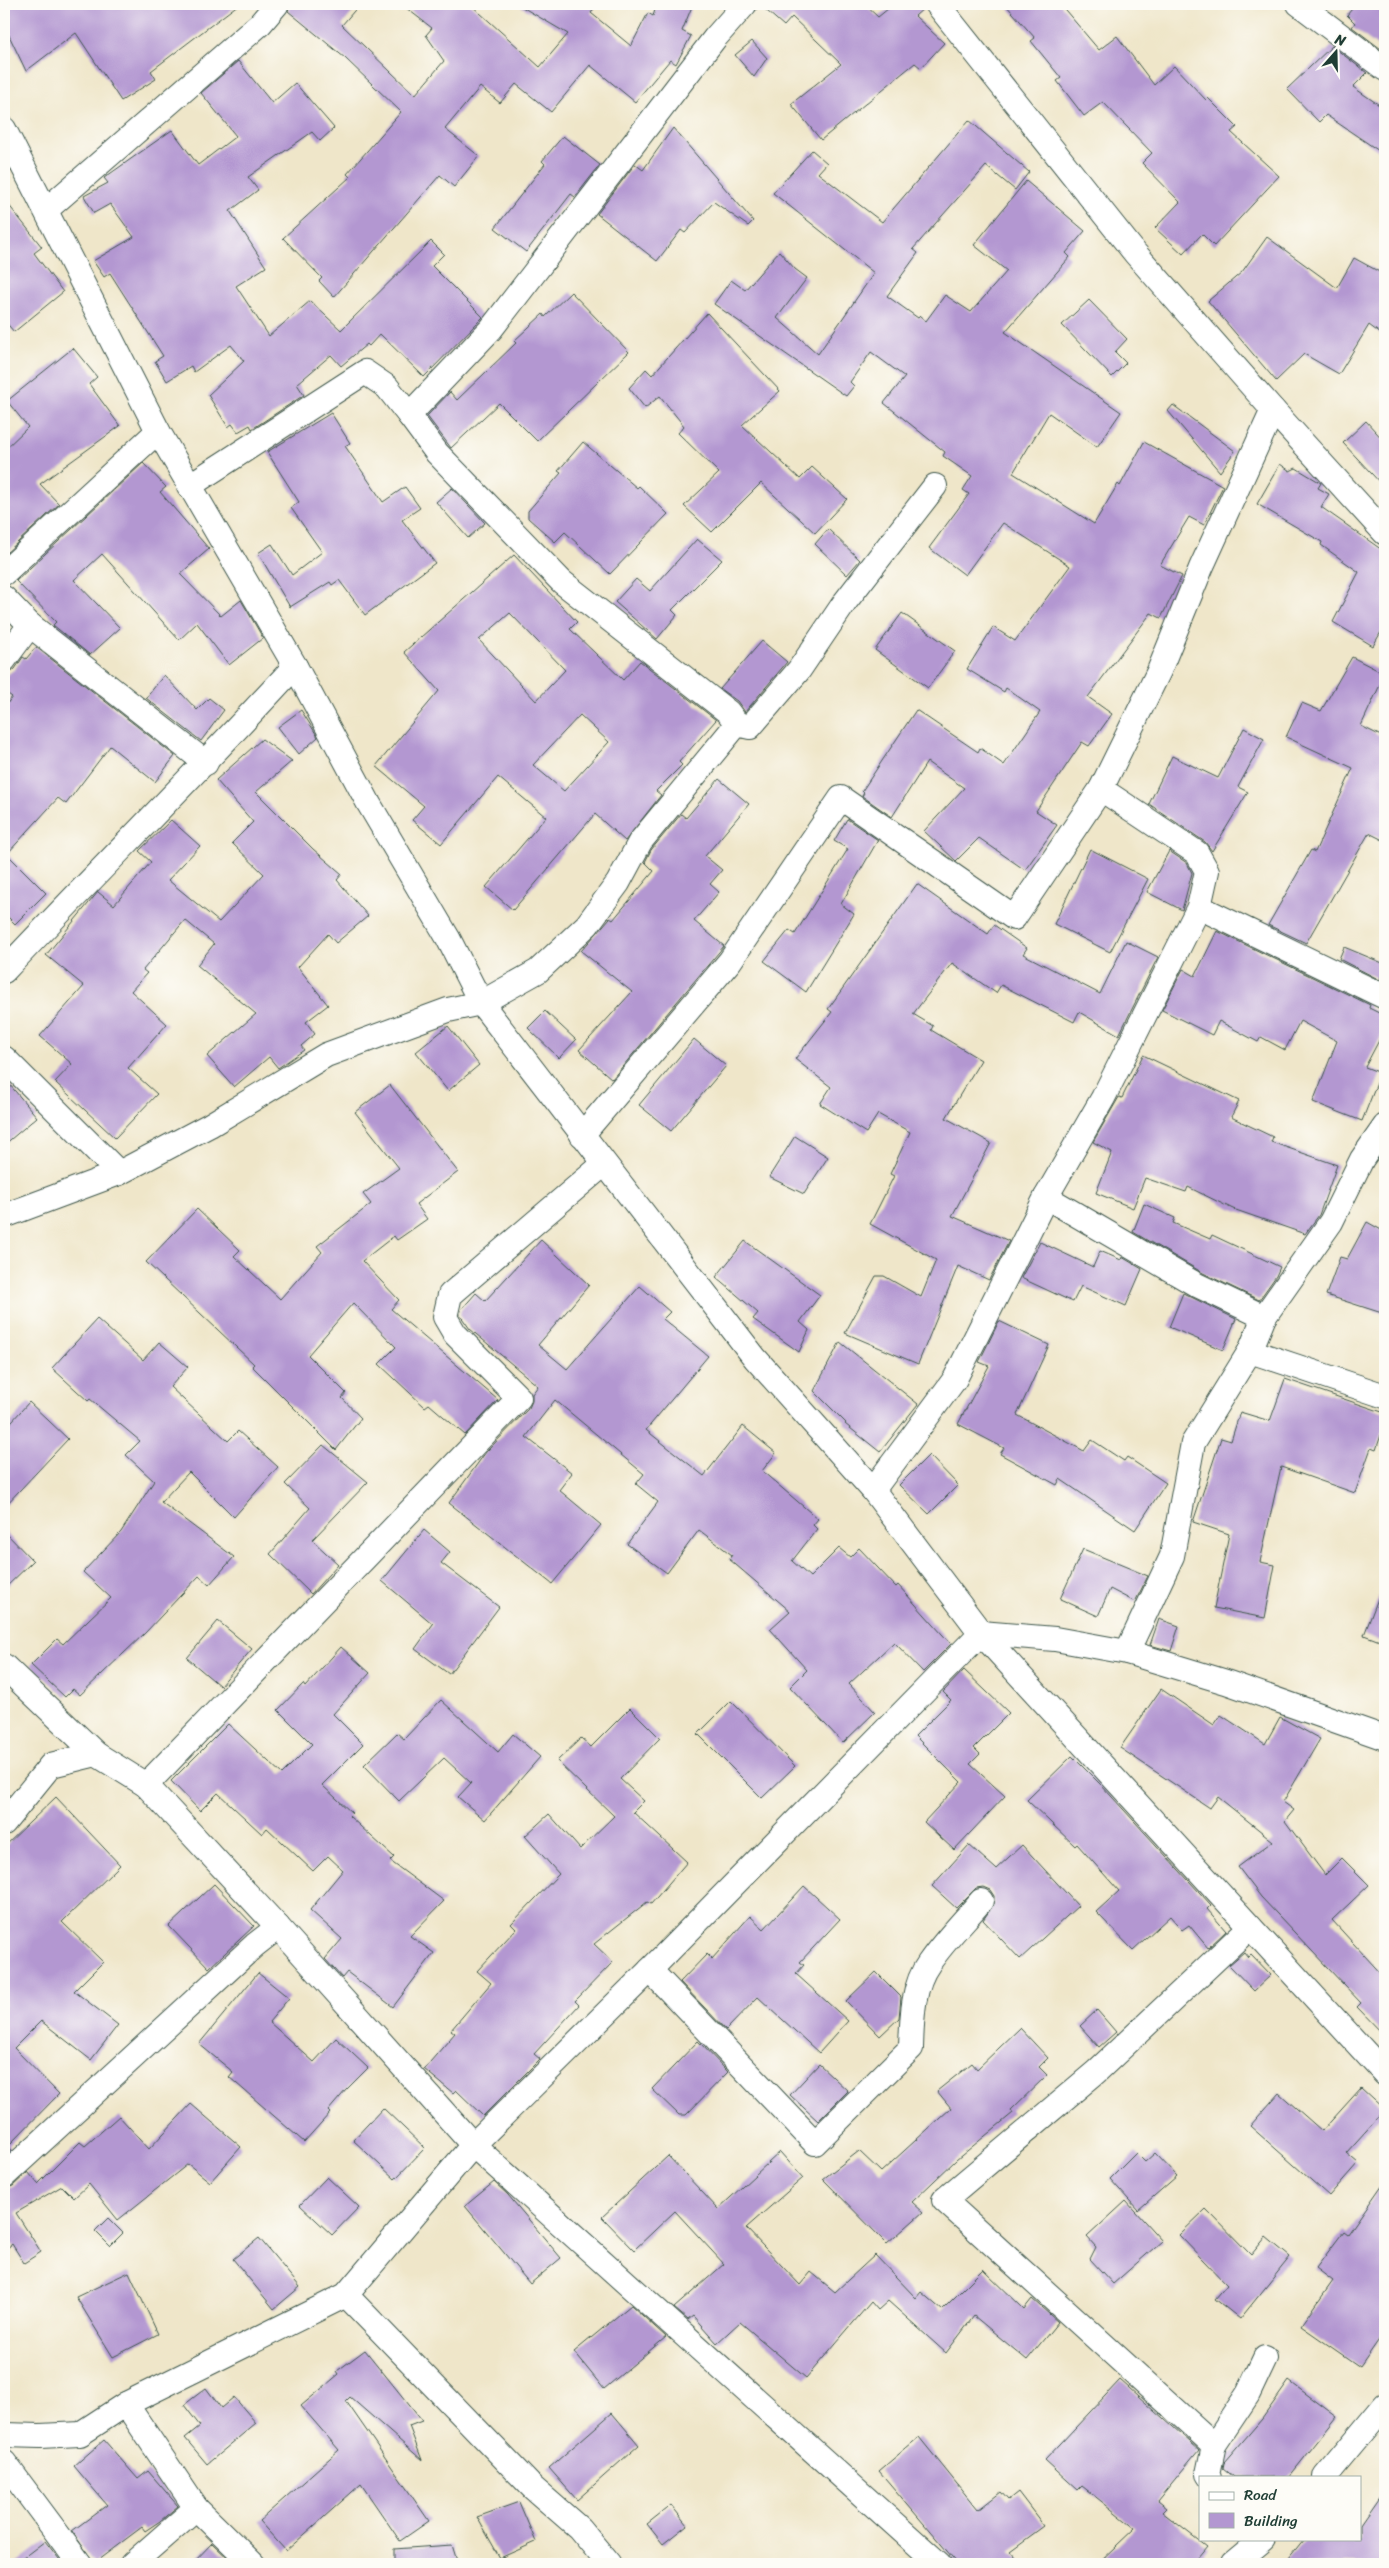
<svg xmlns="http://www.w3.org/2000/svg" width="1389" height="2568" font-family="Sriracha,sans-serif">
<style>
.building{fill:#b397d1;fill-rule:evenodd}
.lines{fill:none;stroke-linecap:round;stroke-linejoin:round}
.minor-casing{stroke:#3e564a;stroke-width:26}
.minor{stroke:#fff;stroke-width:24}
</style>
<rect width="100%" height="100%" fill="#fdfcf7"/>
<filter id="ink" filterUnits="userSpaceOnUse"><feTurbulence type="fractalNoise" baseFrequency=".02" numOctaves="2"/><feDisplacementMap in="SourceGraphic" scale="10" xChannelSelector="R" yChannelSelector="G"/><feConvolveMatrix kernelMatrix="1 2 1 2 8 2 1 2 1" color-interpolation-filters="sRGB"/></filter>
<filter id="wash" filterUnits="userSpaceOnUse"><feTurbulence type="fractalNoise" baseFrequency=".0096" numOctaves="4" result="noise"/><feDisplacementMap in="SourceGraphic" scale="20" xChannelSelector="R" yChannelSelector="G"/><feGaussianBlur stdDeviation="1.12" result="paint"/><feColorMatrix in="noise" values="0 0 0 0 0 0 0 0 0 0 0 0 0 0 0 0 0 1.4 0 .05"/><feComposite in="paint" operator="in"/></filter>
<g filter="url(#wash)">
<rect width="100%" height="100%" fill="#efe6c9"/>
<g id="blocks">
<g class="building">
<polygon points="4,4 239,4 151,71 156,79 121,101 76,33 26,71 4,25"/>
<polygon points="290,4 360,4 342,25 415,95 444,61 426,35 432,28 401,4 470,4 540,67 568,34 517,4 597,4 591,13 631,46 648,13 653,16 657,4 693,4 682,31 691,36 676,64 670,60 635,102 590,65 551,112 516,84 500,103 480,87 445,129 479,156 454,187 440,175 334,297 319,281 322,278 283,238 350,177 347,174 401,112 345,58 288,11"/>
<polygon points="759,4 864,4 878,17 894,4 924,4 924,8 915,16 944,43 921,68 915,63 821,140 791,104 841,64 792,17 784,26"/>
<polygon points="1005,4 1060,4 1099,50 1117,36 1154,85 1174,66 1206,100 1208,98 1237,127 1231,132 1279,176 1214,246 1202,234 1183,254 1155,228 1180,202 1142,163 1152,153 1103,102 1084,116 1057,81 1061,78 1031,41 1035,38"/>
<polygon points="1356,4 1385,4 1385,52 1352,27 1355,23 1347,15"/>
<polygon points="752,41 767,58 754,77 735,55"/>
<polygon points="1332,46 1367,73 1353,87 1385,109 1385,155 1326,115 1319,122 1287,89"/>
<polygon points="238,61 272,103 295,83 334,128 320,141 312,132 248,177 258,190 230,211 266,267 236,286 269,336 310,301 341,330 431,241 444,254 432,266 483,317 424,377 380,334 369,346 367,344 341,366 331,355 297,384 304,395 252,429 250,425 238,432 232,424 228,427 208,395 244,361 231,345 194,372 191,366 167,381 155,361 163,356 110,273 104,277 93,261 134,237 110,204 94,213 84,196 108,183 104,178 172,130 198,165 236,136 201,93"/>
<polygon points="969,120 1029,172 1015,190 986,166 913,249 918,253 887,296 918,318 920,316 926,321 945,295 971,312 1007,271 974,245 1026,181 1085,231 1066,253 1070,257 1005,332 1121,412 1097,447 1049,413 1013,473 1094,524 1118,484 1120,486 1144,442 1223,486 1204,525 1189,517 1160,565 1182,576 1161,618 1151,613 1088,697 1112,714 1089,746 1082,742 1036,811 1057,825 1025,870 979,838 956,861 924,831 964,788 927,762 892,817 862,796 864,793 862,791 916,710 978,752 980,748 1004,765 1040,712 1006,688 1004,692 967,669 993,627 1015,641 1070,566 1003,523 965,575 929,548 969,494 963,490 972,476 943,456 945,452 884,403 905,377 871,352 850,382 854,386 846,396 714,304 731,280 745,290 779,251 795,269 807,278 777,318 818,354 874,273 773,193 812,150 827,163 818,173 882,222"/>
<polygon points="673,128 753,221 748,226 714,202 685,233 681,230 657,261 597,214 635,164 643,170"/>
<polygon points="563,136 600,165 575,197 571,194 526,252 495,228 545,164 542,161"/>
<polygon points="4,199 42,247 34,253 63,292 14,332 4,320"/>
<polygon points="1267,237 1337,288 1354,258 1385,275 1385,337 1369,325 1339,374 1304,354 1276,381 1208,301 1242,272"/>
<polygon points="571,292 629,352 537,441 499,403 451,448 427,416 450,392 457,400 516,343 514,341 543,314 545,317"/>
<polygon points="1089,300 1127,339 1115,352 1126,363 1112,377 1062,325"/>
<polygon points="707,313 780,391 742,425 800,479 812,467 847,499 815,533 761,483 712,532 684,506 719,473 678,433 684,426 660,396 645,408 629,388 646,369 652,375"/>
<polygon points="73,348 97,377 89,384 120,426 40,484 59,504 4,555 4,450 28,427 7,401"/>
<polygon points="1173,405 1235,451 1220,472 1168,411"/>
<polygon points="331,413 350,443 345,446 383,502 405,487 420,508 402,520 435,563 365,615 339,580 332,585 330,582 290,607 258,553 272,544 292,575 322,552 291,508 299,502 267,452"/>
<polygon points="1366,421 1385,442 1385,488 1343,443"/>
<polygon points="583,442 637,488 639,486 668,514 610,574 565,532 555,542 528,518 528,511 561,473 558,471"/>
<polygon points="143,463 166,487 160,492 209,549 180,574 221,616 241,600 263,638 229,665 197,623 179,640 102,554 74,580 120,628 90,655 53,625 56,622 16,581"/>
<polygon points="1280,464 1290,471 1296,468 1321,483 1318,488 1329,494 1321,507 1385,552 1385,625 1373,646 1333,622 1359,572 1321,545 1322,542 1257,504"/>
<polygon points="452,488 485,523 468,538 436,502"/>
<polygon points="828,529 860,560 847,575 815,544"/>
<polygon points="697,539 722,560 672,610 677,615 657,639 615,602 636,579 650,591"/>
<path d="M514 555 577 622 570 629 623 680 640 661 716 720 679 762 682 765 656 791 661 795 625 841 595 814 513 910 486 887 546 817 498 777 441 844 412 820 424 806 376 766 439 691 404 652ZM510 613 565 670 536 701 479 640ZM580 715 609 742 564 791 533 765Z"/>
<polygon points="902,613 955,651 928,688 875,650"/>
<polygon points="762,641 787,662 745,712 737,701 720,689"/>
<polygon points="36,647 175,756 155,782 110,746 66,804 58,798 7,854 46,893 15,924 4,913 4,708 12,697 4,691 4,677 15,669 23,657 26,659"/>
<polygon points="1352,657 1385,674 1361,726 1385,738 1385,841 1369,833 1306,943 1268,925 1311,850 1315,852 1353,768 1286,737 1302,703 1321,711"/>
<polygon points="164,675 197,710 209,698 224,710 201,741 146,698"/>
<polygon points="301,710 318,737 299,754 278,727"/>
<polygon points="1244,728 1264,739 1238,787 1248,792 1212,851 1205,842 1149,804 1172,756 1218,778"/>
<polygon points="262,739 292,761 256,792 313,849 342,874 337,880 368,916 336,943 328,934 298,967 328,1005 306,1022 315,1034 301,1046 304,1050 278,1068 269,1057 234,1087 207,1056 256,1014 197,965 214,944 185,920 143,970 147,973 131,991 167,1024 128,1068 157,1094 115,1138 55,1082 72,1064 40,1036 84,986 46,955 98,892 114,905 151,862 139,851 171,820 200,846 168,880 219,922 264,874 232,843 253,822 216,780"/>
<polygon points="719,779 749,804 705,856 722,870 710,884 719,892 694,921 724,946 612,1079 579,1050 632,992 581,951 610,918 613,920 654,871 645,862 651,850 681,814 686,818"/>
<polygon points="847,819 878,840 841,904 854,914 806,992 764,961 789,930 795,934 848,849 834,841"/>
<polygon points="1090,849 1148,879 1110,952 1054,924"/>
<polygon points="1169,851 1187,863 1192,873 1182,910 1147,892"/>
<polygon points="917,884 988,934 994,925 1027,948 1023,954 1100,994 1126,941 1158,957 1119,1035 1079,1012 1074,1022 1001,985 996,993 952,963 913,1014 933,1026 931,1030 981,1060 946,1118 991,1143 952,1216 1009,1241 989,1280 958,1266 918,1364 845,1333 876,1276 884,1276 921,1297 936,1260 870,1224 894,1176 890,1174 910,1132 878,1114 866,1133 820,1104 831,1087 795,1059 832,1012 828,1009"/>
<polygon points="1217,931 1370,1005 1369,1008 1385,1016 1385,1029 1365,1067 1381,1073 1362,1121 1313,1102 1337,1041 1300,1021 1285,1050 1261,1037 1258,1042 1219,1021 1212,1035 1162,1010 1183,969 1195,976"/>
<polygon points="1344,947 1385,964 1380,980 1339,959"/>
<polygon points="545,1011 576,1040 559,1058 528,1028"/>
<polygon points="448,1026 479,1065 448,1091 416,1052"/>
<polygon points="694,1039 726,1066 671,1131 639,1105"/>
<polygon points="1143,1055 1239,1101 1231,1117 1273,1137 1271,1142 1337,1165 1319,1215 1305,1234 1233,1209 1188,1187 1186,1192 1145,1178 1133,1208 1096,1193 1112,1152 1093,1142 1119,1097 1122,1098"/>
<polygon points="4,1078 37,1117 4,1145"/>
<polygon points="390,1085 458,1172 416,1204 427,1219 397,1240 394,1236 362,1261 399,1300 391,1309 498,1400 465,1435 429,1404 425,1407 379,1364 396,1347 353,1303 308,1355 346,1393 342,1398 361,1418 336,1450 252,1366 254,1364 146,1262 197,1209 240,1250 234,1256 280,1299 322,1252 317,1246 371,1204 363,1194 399,1168 355,1112"/>
<polygon points="795,1136 828,1157 804,1194 769,1177"/>
<polygon points="1144,1204 1175,1218 1173,1223 1210,1239 1212,1235 1280,1267 1276,1276 1259,1300 1203,1273 1133,1232"/>
<polygon points="1367,1222 1385,1232 1385,1314 1326,1295 1340,1257 1347,1259"/>
<polygon points="541,1240 589,1285 538,1345 567,1369 640,1286 670,1312 663,1319 708,1356 646,1430 704,1476 743,1426 776,1453 762,1471 818,1519 813,1525 817,1529 792,1561 810,1577 839,1548 850,1557 859,1548 896,1587 898,1585 951,1644 923,1672 894,1642 849,1684 875,1712 843,1743 790,1687 807,1670 770,1629 790,1611 729,1559 732,1555 699,1530 667,1573 627,1544 658,1502 636,1484 644,1474 555,1400 526,1437 572,1473 559,1490 601,1525 552,1584 449,1503 486,1452 529,1408 532,1401 532,1394 538,1386 470,1329 460,1315 461,1310 476,1293 485,1301"/>
<polygon points="745,1241 820,1295 800,1322 809,1330 799,1352 753,1319 758,1313 716,1277"/>
<polygon points="1040,1242 1093,1267 1100,1251 1121,1260 1122,1257 1142,1269 1126,1306 1081,1286 1073,1302 1021,1278"/>
<polygon points="1183,1293 1236,1319 1223,1350 1169,1327"/>
<polygon points="97,1319 143,1360 159,1342 188,1367 170,1387 228,1441 238,1431 278,1467 234,1517 189,1472 161,1502 234,1557 209,1585 199,1576 145,1633 80,1695 73,1689 65,1697 31,1665 57,1639 63,1644 111,1598 83,1572 121,1532 154,1481 126,1455 140,1441 90,1399 88,1401 52,1368"/>
<polygon points="999,1321 1049,1345 1017,1415 1084,1451 1092,1440 1124,1461 1127,1457 1166,1483 1135,1530 1060,1479 1057,1485 1000,1454 1004,1448 958,1424 989,1366 979,1362"/>
<polygon points="840,1342 918,1404 880,1452 845,1424 846,1423 814,1391"/>
<polygon points="1285,1379 1385,1413 1385,1423 1376,1450 1371,1448 1355,1493 1281,1467 1260,1562 1275,1565 1265,1618 1214,1608 1229,1534 1193,1522 1221,1438 1231,1441 1240,1412 1270,1421"/>
<polygon points="29,1402 68,1439 4,1507 4,1430"/>
<polygon points="323,1445 368,1482 312,1540 338,1564 311,1594 270,1554 310,1508 285,1484"/>
<polygon points="929,1455 958,1485 929,1514 899,1485"/>
<polygon points="424,1530 450,1552 441,1563 499,1607 449,1674 415,1649 433,1624 382,1581"/>
<polygon points="4,1531 33,1561 4,1589"/>
<polygon points="1083,1549 1148,1576 1135,1602 1110,1589 1098,1616 1060,1599"/>
<polygon points="1384,1583 1385,1583 1385,1643 1364,1635"/>
<polygon points="1159,1619 1179,1626 1171,1651 1150,1645"/>
<polygon points="218,1621 252,1649 220,1686 187,1658"/>
<polygon points="341,1647 370,1673 333,1714 363,1744 322,1785 352,1813 349,1816 394,1857 390,1861 444,1901 410,1936 434,1953 393,2007 347,1972 342,1978 325,1959 342,1939 310,1910 343,1870 328,1856 313,1871 267,1828 262,1834 218,1793 200,1811 171,1781 228,1724 282,1774 312,1744 278,1710 303,1684 305,1687"/>
<polygon points="964,1670 1009,1713 974,1748 980,1754 970,1764 1005,1796 954,1850 924,1822 961,1782 915,1736 951,1700 943,1692"/>
<polygon points="1161,1689 1214,1725 1221,1715 1265,1744 1280,1717 1320,1739 1283,1802 1294,1810 1285,1821 1325,1875 1342,1858 1369,1885 1332,1920 1385,1978 1385,2036 1357,2007 1361,2003 1261,1897 1238,1867 1273,1841 1218,1797 1210,1808 1120,1748"/>
<polygon points="441,1700 498,1752 513,1734 540,1757 485,1820 458,1797 471,1783 444,1758 399,1801 364,1765 397,1733 404,1739"/>
<polygon points="731,1701 795,1766 762,1798 698,1734"/>
<polygon points="630,1708 660,1738 620,1779 644,1801 633,1812 687,1862 651,1904 647,1902 594,1944 613,1962 575,2001 579,2005 534,2054 540,2059 483,2116 456,2090 453,2093 424,2069 455,2033 451,2030 491,1983 477,1971 516,1929 511,1924 559,1874 525,1836 549,1814 580,1849 614,1816 557,1761 581,1738 591,1747"/>
<polygon points="1072,1756 1101,1785 1211,1905 1207,1909 1226,1931 1208,1948 1189,1925 1182,1930 1170,1916 1133,1950 1096,1912 1119,1891 1077,1844 1075,1846 1027,1800"/>
<polygon points="56,1797 120,1865 62,1922 103,1962 74,1991 118,2025 91,2060 41,2021 14,2048 59,2094 8,2146 11,2151 4,2158 4,1847"/>
<polygon points="969,1845 996,1869 1022,1845 1078,1906 1020,1959 983,1920 994,1904 994,1896 990,1890 983,1887 976,1888 956,1908 932,1886"/>
<polygon points="214,1884 254,1926 209,1968 169,1926"/>
<polygon points="804,1886 840,1919 800,1962 804,1965 796,1974 848,2021 819,2053 758,1997 726,2030 680,1982 707,1954 712,1959 750,1916 764,1929"/>
<polygon points="1244,1952 1248,1957 1251,1954 1271,1975 1254,1991 1229,1965"/>
<polygon points="876,1972 901,1997 899,2018 880,2036 846,2001"/>
<polygon points="258,1973 289,1998 269,2022 314,2062 336,2038 368,2068 346,2090 328,2111 330,2113 304,2142 229,2077 233,2072 199,2044"/>
<polygon points="1097,2010 1116,2032 1099,2047 1080,2026"/>
<polygon points="1020,2028 1048,2058 1039,2067 1047,2075 1011,2110 1013,2113 956,2160 912,2202 923,2212 887,2244 823,2179 859,2151 881,2172 951,2108 937,2091 972,2063 977,2069"/>
<polygon points="698,2041 728,2072 686,2115 679,2115 652,2089"/>
<polygon points="819,2064 848,2091 818,2121 790,2095"/>
<polygon points="1361,2088 1385,2110 1346,2153 1358,2163 1329,2196 1250,2126 1279,2093 1322,2131"/>
<polygon points="191,2104 241,2147 210,2182 188,2164 118,2220 89,2184 74,2198 62,2186 16,2213 41,2252 24,2263 12,2244 4,2251 4,2189 13,2186 28,2172 38,2184 80,2142 85,2146 119,2116 149,2149"/>
<polygon points="383,2108 425,2148 395,2179 353,2140"/>
<polygon points="780,2152 803,2178 746,2228 800,2285 811,2272 835,2292 875,2255 916,2298 921,2292 942,2310 983,2269 1024,2309 1032,2299 1058,2322 1027,2360 974,2316 946,2353 888,2301 878,2310 871,2302 806,2378 740,2322 717,2343 693,2316 688,2320 674,2308 724,2264 675,2211 634,2250 602,2217 668,2156 718,2209"/>
<polygon points="1136,2153 1145,2162 1155,2153 1177,2176 1138,2210 1110,2179"/>
<polygon points="327,2177 359,2207 332,2235 300,2205"/>
<polygon points="1385,2181 1385,2331 1360,2367 1301,2326 1333,2281 1316,2268 1344,2231 1348,2234"/>
<polygon points="494,2182 508,2195 561,2258 530,2284 465,2206"/>
<polygon points="1126,2201 1162,2241 1113,2284 1090,2259 1096,2247 1087,2237"/>
<polygon points="1206,2209 1251,2255 1266,2237 1290,2257 1240,2319 1215,2299 1227,2285 1179,2235"/>
<polygon points="108,2218 123,2233 110,2246 95,2231"/>
<polygon points="259,2238 300,2287 274,2309 233,2259"/>
<polygon points="129,2272 158,2334 113,2357 76,2297"/>
<polygon points="631,2305 666,2337 604,2389 574,2352"/>
<polygon points="365,2350 422,2421 409,2426 422,2460 350,2397 346,2401 429,2521 400,2541 361,2484 286,2551 259,2521 339,2450 301,2406 339,2374 337,2371"/>
<polygon points="1120,2380 1199,2450 1157,2501 1166,2508 1162,2512 1207,2547 1193,2564 1097,2564 1135,2528 1082,2486 1078,2490 1045,2460"/>
<polygon points="1289,2381 1337,2417 1289,2477 1234,2477 1223,2468 1224,2463 1262,2419"/>
<polygon points="206,2388 221,2408 234,2397 256,2423 207,2464 185,2438 200,2426 184,2405"/>
<polygon points="612,2413 639,2445 577,2500 549,2468"/>
<polygon points="919,2437 978,2510 1001,2492 1008,2500 1018,2492 1044,2526 1010,2551 1021,2564 958,2564 879,2471"/>
<polygon points="104,2440 138,2479 148,2471 178,2506 160,2521 145,2531 142,2527 94,2563 72,2531 107,2505 74,2466"/>
<polygon points="1385,2489 1385,2564 1284,2564 1304,2539 1360,2539 1360,2525"/>
<polygon points="519,2502 536,2542 500,2558 477,2517"/>
<polygon points="671,2505 687,2525 663,2544 647,2524"/>
<polygon points="45,2541 63,2564 15,2564"/>
<polygon points="212,2543 234,2564 192,2564"/>
<polygon points="452,2545 458,2564 394,2564 394,2549"/>
</g>
</g>
</g>
<g filter="url(#ink)">
<use href="#blocks" fill-opacity="0" stroke="#3e564a" stroke-width="1"/>
<g class="lines">
<defs>
<g id="minor">
<polyline points="937,4 1135,253 1273,410 1385,533"/>
<polyline points="1299,4 1385,69"/>
<polyline points="4,129 158,431 295,666 369,804 448,938 481,1003 755,1358 873,1490 981,1633 1385,2074"/>
<polyline points="46,210 260,24 277,4"/>
<polyline points="409,415 437,453 562,582 728,712 737,724"/>
<polyline points="189,486 365,372 387,387 409,415 491,329 715,38 745,4"/>
<polyline points="4,573 158,431"/>
<polyline points="4,598 30,625 206,763"/>
<polyline points="4,660 30,625"/>
<polyline points="1101,789 1197,853 1207,871 1199,907 1385,997"/>
<path d="M4 971C100 869 200 770 295 666"/>
<polyline points="4,1058 119,1173"/>
<polyline points="582,1135 730,961 841,798 1014,918 1101,789 1159,671 1201,568 1273,410"/>
<polyline points="1046,1197 1197,1285 1264,1317"/>
<polyline points="4,1216 119,1173 210,1125 326,1055 448,1010 481,1003 538,971 587,925 618,883 640,842 737,724 750,727 799,670 845,602 935,486"/>
<polyline points="1250,1351 1385,1396"/>
<polyline points="873,1490 955,1379 1046,1197 1103,1098 1199,907"/>
<polyline points="1127,1652 1172,1556 1193,1443 1250,1351 1264,1317 1331,1222 1362,1159 1385,1126"/>
<polyline points="4,1666 96,1754 146,1785 278,1927 473,2145 939,2564"/>
<polyline points="146,1785 519,1398 455,1334 445,1317 450,1295 604,1164"/>
<polyline points="4,1823 51,1765 96,1754"/>
<path d="M650 1970 815 2143 911 2048C912 2020 912 1986 929 1963 944 1941 964 1921 981 1901"/>
<polyline points="4,2176 255,1945 278,1927"/>
<polyline points="346,2295 533,2488 579,2528 609,2564"/>
<polyline points="126,2404 196,2508 253,2564"/>
<polyline points="4,2435 40,2436 80,2434 126,2404 346,2295 473,2145 650,1970 981,1633 1055,1639 1127,1652 1226,1682 1385,1738"/>
<polyline points="1214,2445 944,2200 1096,2072 1250,1927"/>
<polyline points="4,2462 80,2564"/>
<polyline points="1210,2477 1208,2474 1214,2445 1248,2394 1265,2358"/>
<polyline points="1325,2477 1385,2405"/>
<polyline points="132,2564 196,2508"/>
<polyline points="1233,2564 1263,2539"/>
</g>
</defs>
<use href="#minor" class="minor-casing"/>
<use href="#minor" class="minor"/>
</g>
</g>
<rect width="1389" height="2568" fill="none" stroke="#fdfcf7" stroke-width="20"/>
<rect x="1199" y="2476" width="162" height="65" fill="#fdfcf7" stroke="#a4b0a9"/>
<rect x="1209" y="2492" width="25" height="8" fill="#ffffff" stroke="#a4b0a9"/>
<text x="1244" y="2500" font-size="15" fill="#1f3d34">Road</text>
<rect x="1209" y="2513" width="25" height="15" fill="#b397d1" stroke="#a4b0a9"/>
<text x="1244" y="2526" font-size="15" fill="#1f3d34">Building</text>
<g transform="translate(1336 52) rotate(20)" stroke="#fdfcf7" stroke-width="4" paint-order="stroke">
<path d="M0-4L9 19L0 12L-9 19Z" fill="#1f3d34"/>
<text y="-8" font-size="14" font-weight="bold" text-anchor="middle" fill="#1f3d34">N</text>
</g>
</svg>
